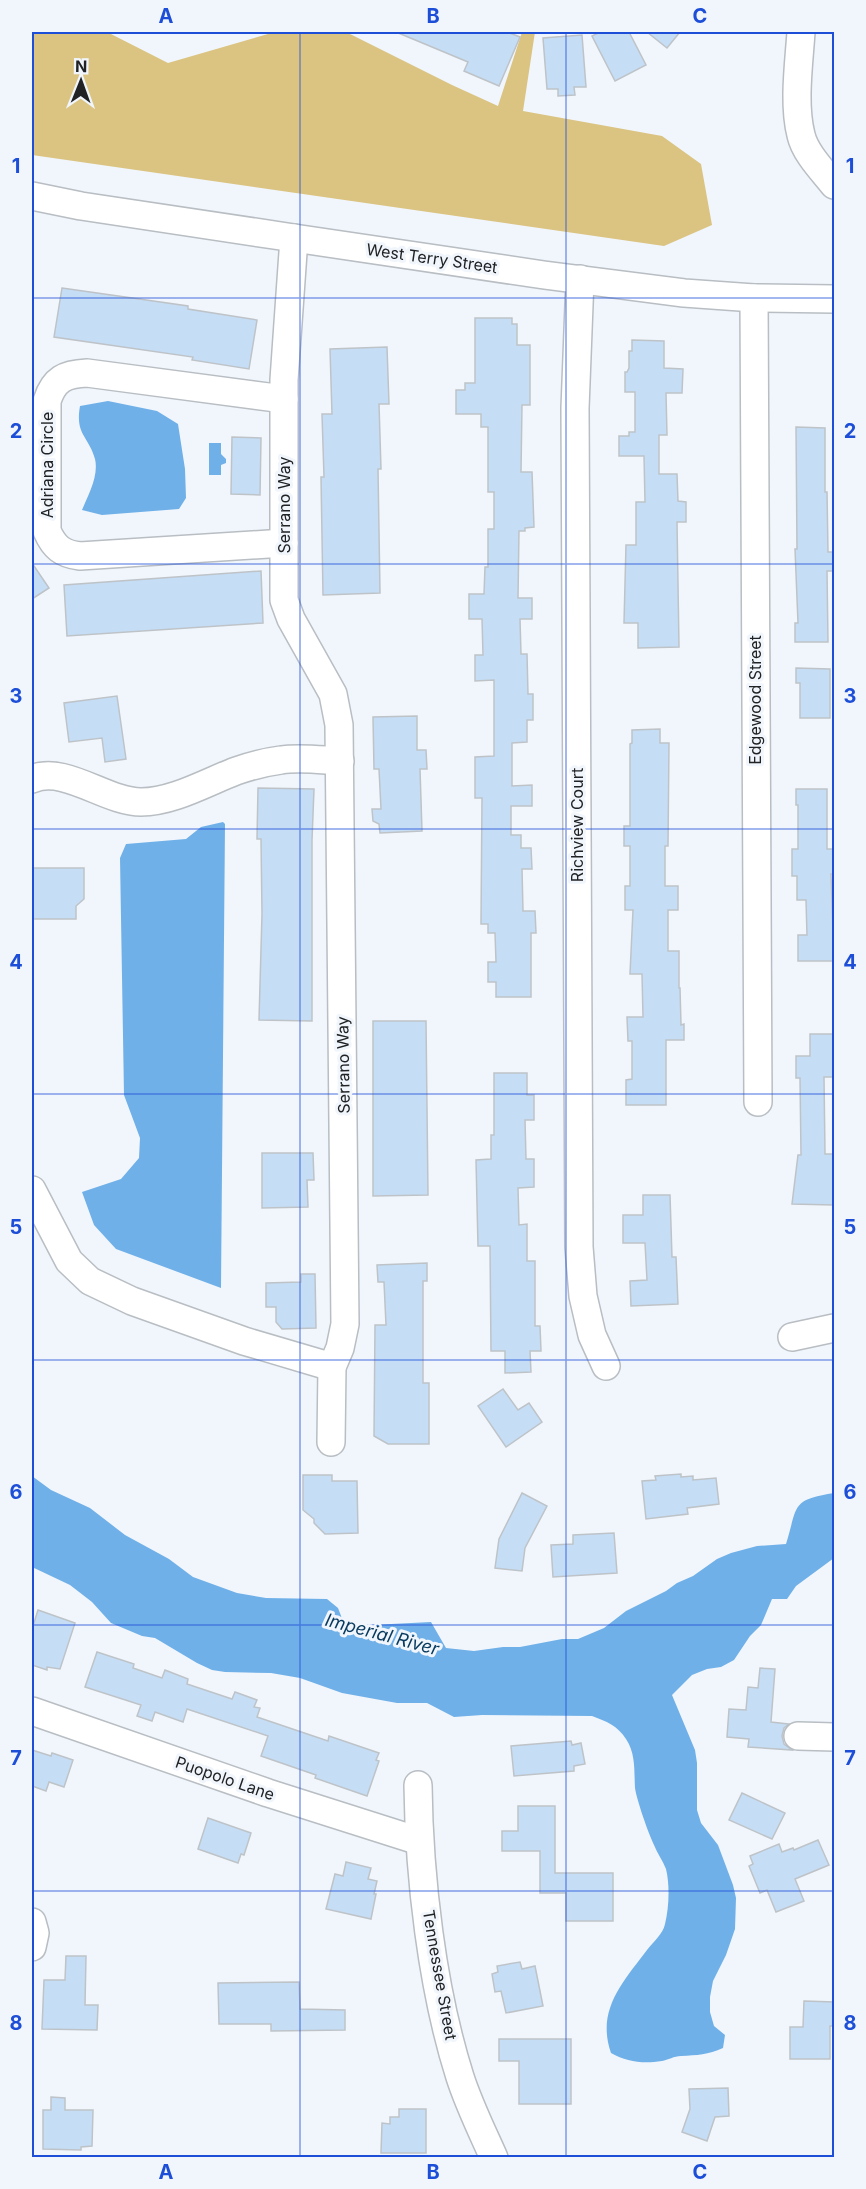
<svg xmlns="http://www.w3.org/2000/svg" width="866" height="2189" font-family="Inter,sans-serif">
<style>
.green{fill:#dbc381}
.water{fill:#70b0e8}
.building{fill:#c5def6;stroke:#bec3c8;stroke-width:1.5}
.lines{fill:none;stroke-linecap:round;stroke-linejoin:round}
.minor-casing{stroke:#b8bec3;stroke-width:30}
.minor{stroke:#fff;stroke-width:27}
.grid{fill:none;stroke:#1d4ed8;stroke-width:1.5;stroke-opacity:0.55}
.labels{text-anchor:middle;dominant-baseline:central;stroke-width:6;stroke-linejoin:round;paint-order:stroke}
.street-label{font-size:16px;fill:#202224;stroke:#f1f6fc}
.water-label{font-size:18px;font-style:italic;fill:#073a5e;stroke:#f1f6fc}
.neatline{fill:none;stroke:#1d4ed8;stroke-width:2}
.grid-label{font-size:20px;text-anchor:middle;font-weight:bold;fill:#1d4ed8}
</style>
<rect width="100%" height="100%" fill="#f1f6fc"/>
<polygon class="green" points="32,32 107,32 168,63 275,32 346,32 452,85 498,106 522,32 535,32 523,111 662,136 701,164 712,225 664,246 32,155"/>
<g class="water">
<path d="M108 401 157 411 178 424 185 469 186 498 179 509 102 515 82 510C88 495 99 476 95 459 88 435 75 435 80 406Z"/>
<polygon points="209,443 221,443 221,454 226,459 226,463 221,465 221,475 209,475"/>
<polygon points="223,822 225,824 221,1288 116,1249 94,1225 82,1192 121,1179 139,1158 140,1138 124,1095 120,858 126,844 186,839 201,827"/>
<path d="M32 1476 51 1490 90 1508 125 1535 169 1559 193 1577 237 1593 266 1598 327 1599 338 1608 343 1621 356 1625H371L431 1622 446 1648 474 1651 503 1647H520L562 1639H578L604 1628 626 1611 666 1591 677 1583 693 1576 717 1559 731 1553 757 1546 786 1544C798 1506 790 1500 834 1493V1558L796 1586 787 1599H772L761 1625 750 1636 734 1660 721 1667 707 1669 692 1675 672 1695 695 1750 697 1763V1810L701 1823 718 1845 733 1885 736 1898 735 1929 726 1955 713 1981 710 1997V2012L714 2026 725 2035 723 2048C708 2055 697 2055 681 2056 674 2056 668 2060 662 2061 643 2064 627 2062 611 2053 596 2010 623 1982 647 1950 653 1942 663 1934 665 1924 669 1908 670 1885 666 1869 663 1861 657 1853 654 1845 648 1832 637 1801 635 1788 634 1771 636 1754 626 1739 618 1726 606 1721 592 1716L482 1715 454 1717 427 1703H397L342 1693 300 1678 271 1673 225 1672 212 1670 197 1663 155 1638 142 1636 111 1623 92 1602 70 1585 32 1567Z"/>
</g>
<g class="building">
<polygon points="396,32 507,32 520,37 499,86 464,71 468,62"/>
<polygon points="600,32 629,32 646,65 615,81 592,36"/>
<polygon points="647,32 680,32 667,48"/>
<polygon points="582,35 586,87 574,87 575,95 558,96 558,89 547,89 543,38"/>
<polygon points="62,288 188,306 188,309 257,320 249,369 192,360 193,357 54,337"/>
<polygon points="475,318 512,318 512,324 517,324 517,345 530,345 530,405 522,405 521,472 532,472 534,527 525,528 525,531 519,531 518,598 532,598 532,619 520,619 521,654 527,654 528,694 533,694 533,720 527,720 527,742 512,743 512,786 532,785 532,806 511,806 511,835 521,835 521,848 531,848 532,869 522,869 523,911 535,911 536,933 531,933 531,997 496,997 496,982 488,982 488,962 496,962 495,933 488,933 488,924 481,924 482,798 475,798 475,757 494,756 494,680 475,681 475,655 483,655 482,619 469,619 469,594 484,594 485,567 488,567 488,529 494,529 494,492 488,492 488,427 481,427 481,414 456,414 456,390 465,390 465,383 475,383"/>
<polygon points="632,340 664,341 664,368 683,369 682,393 666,393 667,435 659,435 659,474 677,474 678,501 686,502 686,522 677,522 679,647 638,648 638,623 624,623 626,545 636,545 636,502 645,502 644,456 619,456 619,436 629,436 629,432 635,432 635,392 625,392 625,372 627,372 629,368 629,351 632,351"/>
<polygon points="387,347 389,404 379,404 381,469 378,469 380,593 323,595 321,477 324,477 322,414 332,414 330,349"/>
<polygon points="796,427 825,428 825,492 827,492 828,552 834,552 834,571 827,571 828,642 795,642 795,623 798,623 795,549 797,549"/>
<polygon points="232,437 261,438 260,495 231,494"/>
<polygon points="32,563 49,588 32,599"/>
<polygon points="261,571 263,623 67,636 64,585"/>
<polygon points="796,668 830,669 830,718 800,718 800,683 796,683"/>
<polygon points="117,696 126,759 105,762 102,738 69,742 64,703"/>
<polygon points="417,716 417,750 426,750 427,769 420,769 422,831 380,833 379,824 373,821 372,809 381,809 379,769 374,769 373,717"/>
<polygon points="660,729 660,743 669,743 668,846 665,846 665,886 678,886 678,910 668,910 668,951 679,951 679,988 680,988 681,1025 684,1024 684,1040 666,1040 666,1105 626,1105 626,1080 632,1079 632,1041 628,1041 627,1017 643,1017 642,974 630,974 633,910 625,910 625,886 630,886 630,846 624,846 624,826 630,826 630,744 632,743 632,730"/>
<polygon points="258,788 314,789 312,840 312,1021 259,1020 262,914 261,839 257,839"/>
<polygon points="796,789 827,789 827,849 834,849 834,874 831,874 834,961 798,961 798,935 807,935 806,900 797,900 797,876 792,876 792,849 798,849 798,805 796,805"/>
<polygon points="32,868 84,868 84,899 76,906 76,919 32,919"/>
<polygon points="373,1021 426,1021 428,1195 373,1196"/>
<polygon points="810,1034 834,1034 834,1077 824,1077 825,1154 833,1154 833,1205 792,1204 798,1155 801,1155 800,1078 796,1078 796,1056 810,1056"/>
<polygon points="494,1073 527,1073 527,1095 534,1095 534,1120 525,1120 526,1159 534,1159 534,1187 518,1188 519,1225 527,1224 527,1261 535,1261 535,1326 540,1326 541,1351 530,1351 531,1372 505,1373 505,1351 491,1351 490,1246 478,1246 476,1160 491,1159 491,1135 494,1135"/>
<polygon points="262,1153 313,1153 314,1180 307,1180 308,1207 262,1208"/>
<polygon points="643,1195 670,1195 672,1257 676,1257 678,1304 631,1306 630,1281 647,1280 645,1243 623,1243 623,1215 643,1215"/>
<polygon points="427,1263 427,1281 423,1281 423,1383 429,1383 429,1444 388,1444 374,1436 375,1325 386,1325 384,1282 378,1282 377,1265"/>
<polygon points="301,1274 315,1274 316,1328 282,1329 276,1322 276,1307 266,1307 266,1283 301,1282"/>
<polygon points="503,1389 518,1410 529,1403 542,1422 506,1447 478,1406"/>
<polygon points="681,1474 681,1477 693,1476 693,1480 716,1478 719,1504 687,1508 688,1514 646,1519 642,1481 656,1480 655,1476"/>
<polygon points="303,1475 332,1475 332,1481 357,1481 358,1533 325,1534 314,1523 314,1519 303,1510"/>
<polygon points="522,1493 547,1506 525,1548 522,1571 495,1568 499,1539"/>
<polygon points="614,1533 617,1573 553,1577 551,1545 573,1544 573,1535"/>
<polygon points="38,1610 75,1623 60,1669 47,1667 47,1670 32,1665 32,1629"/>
<polygon points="97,1652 134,1664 133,1668 162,1678 165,1670 188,1679 187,1684 232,1699 235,1692 257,1700 254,1707 260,1708 257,1717 328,1741 329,1736 379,1753 376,1760 379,1761 367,1796 315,1778 316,1775 261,1756 268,1736 187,1709 183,1722 155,1712 152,1721 137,1716 141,1705 85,1687"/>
<polygon points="760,1668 775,1669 771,1722 789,1724 784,1728 782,1736 784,1744 792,1750 748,1747 749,1739 727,1737 729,1709 746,1710 748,1687 758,1688"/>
<polygon points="571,1741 572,1745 581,1743 585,1764 574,1766 574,1771 514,1776 511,1746"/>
<polygon points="32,1750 51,1756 52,1753 73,1760 64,1787 49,1782 46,1791 32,1786"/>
<polygon points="742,1793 785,1813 772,1839 729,1820"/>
<polygon points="518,1806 555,1806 555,1873 613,1873 613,1921 566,1921 566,1893 540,1893 540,1851 502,1851 502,1831 518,1831"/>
<polygon points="208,1818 251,1833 244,1855 241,1854 238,1863 198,1849"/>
<polygon points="818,1840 829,1865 795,1879 804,1901 776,1912 767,1890 760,1893 749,1866 753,1864 750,1856 779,1844 782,1852 793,1848 794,1850"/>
<polygon points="346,1862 371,1868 368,1879 377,1881 374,1894 376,1894 371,1919 326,1909 335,1874 343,1876"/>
<polygon points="66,1956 86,1956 85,2005 98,2005 97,2030 42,2029 44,1980 65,1980"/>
<polygon points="520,1962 522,1969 535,1966 543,2006 506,2013 501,1991 495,1992 492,1974 498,1972 497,1966"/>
<polygon points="299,1982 300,2009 345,2010 345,2030 271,2031 271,2024 219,2024 218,1983"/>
<polygon points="804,2001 834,2002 834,2026 830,2026 830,2059 790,2059 790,2027 803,2027"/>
<polygon points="499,2039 571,2039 571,2104 519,2104 519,2061 499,2061"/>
<polygon points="728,2088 729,2116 715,2117 707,2141 682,2132 690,2109 689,2089"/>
<polygon points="51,2097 65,2098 65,2110 93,2110 92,2146 81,2147 81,2150 43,2149 43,2110 51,2110"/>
<polygon points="399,2109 426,2109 426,2153 381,2153 382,2123 390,2124 390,2117 399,2117"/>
</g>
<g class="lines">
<defs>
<g id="minor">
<path d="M801 32C799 63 793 104 801 135 805 153 823 171 834 185"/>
<polyline points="32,196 81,206 294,238 544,275 684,293 754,298 834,299"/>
<polyline points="294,238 284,380 284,600 291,619 333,694 339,725 345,1324 340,1348 332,1367 331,1442"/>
<polyline points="580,279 575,408 579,1247 583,1296 592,1335 606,1366"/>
<polyline points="754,298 758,1102"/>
<path d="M284 399 87 373C65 374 54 379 47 401V531C54 547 62 554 80 556L284 543"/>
<path d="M32 779C65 765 106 802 141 802 173 802 207 782 236 771 250 766 266 762 281 760 299 757 321 760 340 761"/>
<polyline points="32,1190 69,1261 90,1281 132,1301 244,1341 332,1367"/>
<polyline points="792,1337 834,1328"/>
<polyline points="32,1711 268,1793 419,1841"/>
<polyline points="798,1736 834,1737"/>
<path d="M418 1785C419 1877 432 1989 460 2077 469 2105 482 2131 494 2158"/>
<polyline points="32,1922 35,1933 32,1947"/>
</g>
</defs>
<use href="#minor" class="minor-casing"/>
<use href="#minor" class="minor"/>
</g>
<path class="grid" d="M300 32V2158M566 32V2158M32 298H834M32 564H834M32 829H834M32 1094H834M32 1360H834M32 1625H834M32 1891H834"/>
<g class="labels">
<g class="street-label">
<text transform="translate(432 258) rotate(8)">West Terry Street</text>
<text transform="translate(47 465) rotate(-90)">Adriana Circle</text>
<text transform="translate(284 505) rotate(-90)">Serrano Way</text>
<text transform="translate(755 700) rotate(-90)">Edgewood Street</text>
<text transform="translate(577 825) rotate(-90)">Richview Court</text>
<text transform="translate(343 1065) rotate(-91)">Serrano Way</text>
<text transform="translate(225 1778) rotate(19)">Puopolo Lane</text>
<text transform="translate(440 1975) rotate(80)">Tennessee Street</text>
</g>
<g class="water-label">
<text transform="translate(382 1634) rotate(15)">Imperial River</text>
</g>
</g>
<rect width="866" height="2189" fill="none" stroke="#f1f6fc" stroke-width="66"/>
<g transform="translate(81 81) rotate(1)" stroke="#f1f6fc" stroke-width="4.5" paint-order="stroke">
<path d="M0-4.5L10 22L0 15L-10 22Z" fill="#202224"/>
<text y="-9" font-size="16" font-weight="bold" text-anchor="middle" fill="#202224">N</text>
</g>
<rect x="33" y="33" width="800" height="2123" class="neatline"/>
<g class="grid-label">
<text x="166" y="23">A</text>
<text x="433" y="23">B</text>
<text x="700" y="23">C</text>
<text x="16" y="173">1</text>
<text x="850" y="173">1</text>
<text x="16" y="438">2</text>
<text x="850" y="438">2</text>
<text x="16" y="703">3</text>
<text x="850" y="703">3</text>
<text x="16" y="969">4</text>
<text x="850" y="969">4</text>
<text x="16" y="1234">5</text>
<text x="850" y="1234">5</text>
<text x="16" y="1499">6</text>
<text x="850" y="1499">6</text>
<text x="16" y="1765">7</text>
<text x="850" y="1765">7</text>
<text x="16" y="2030">8</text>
<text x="850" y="2030">8</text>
<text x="166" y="2179">A</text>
<text x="433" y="2179">B</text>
<text x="700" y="2179">C</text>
</g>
</svg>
